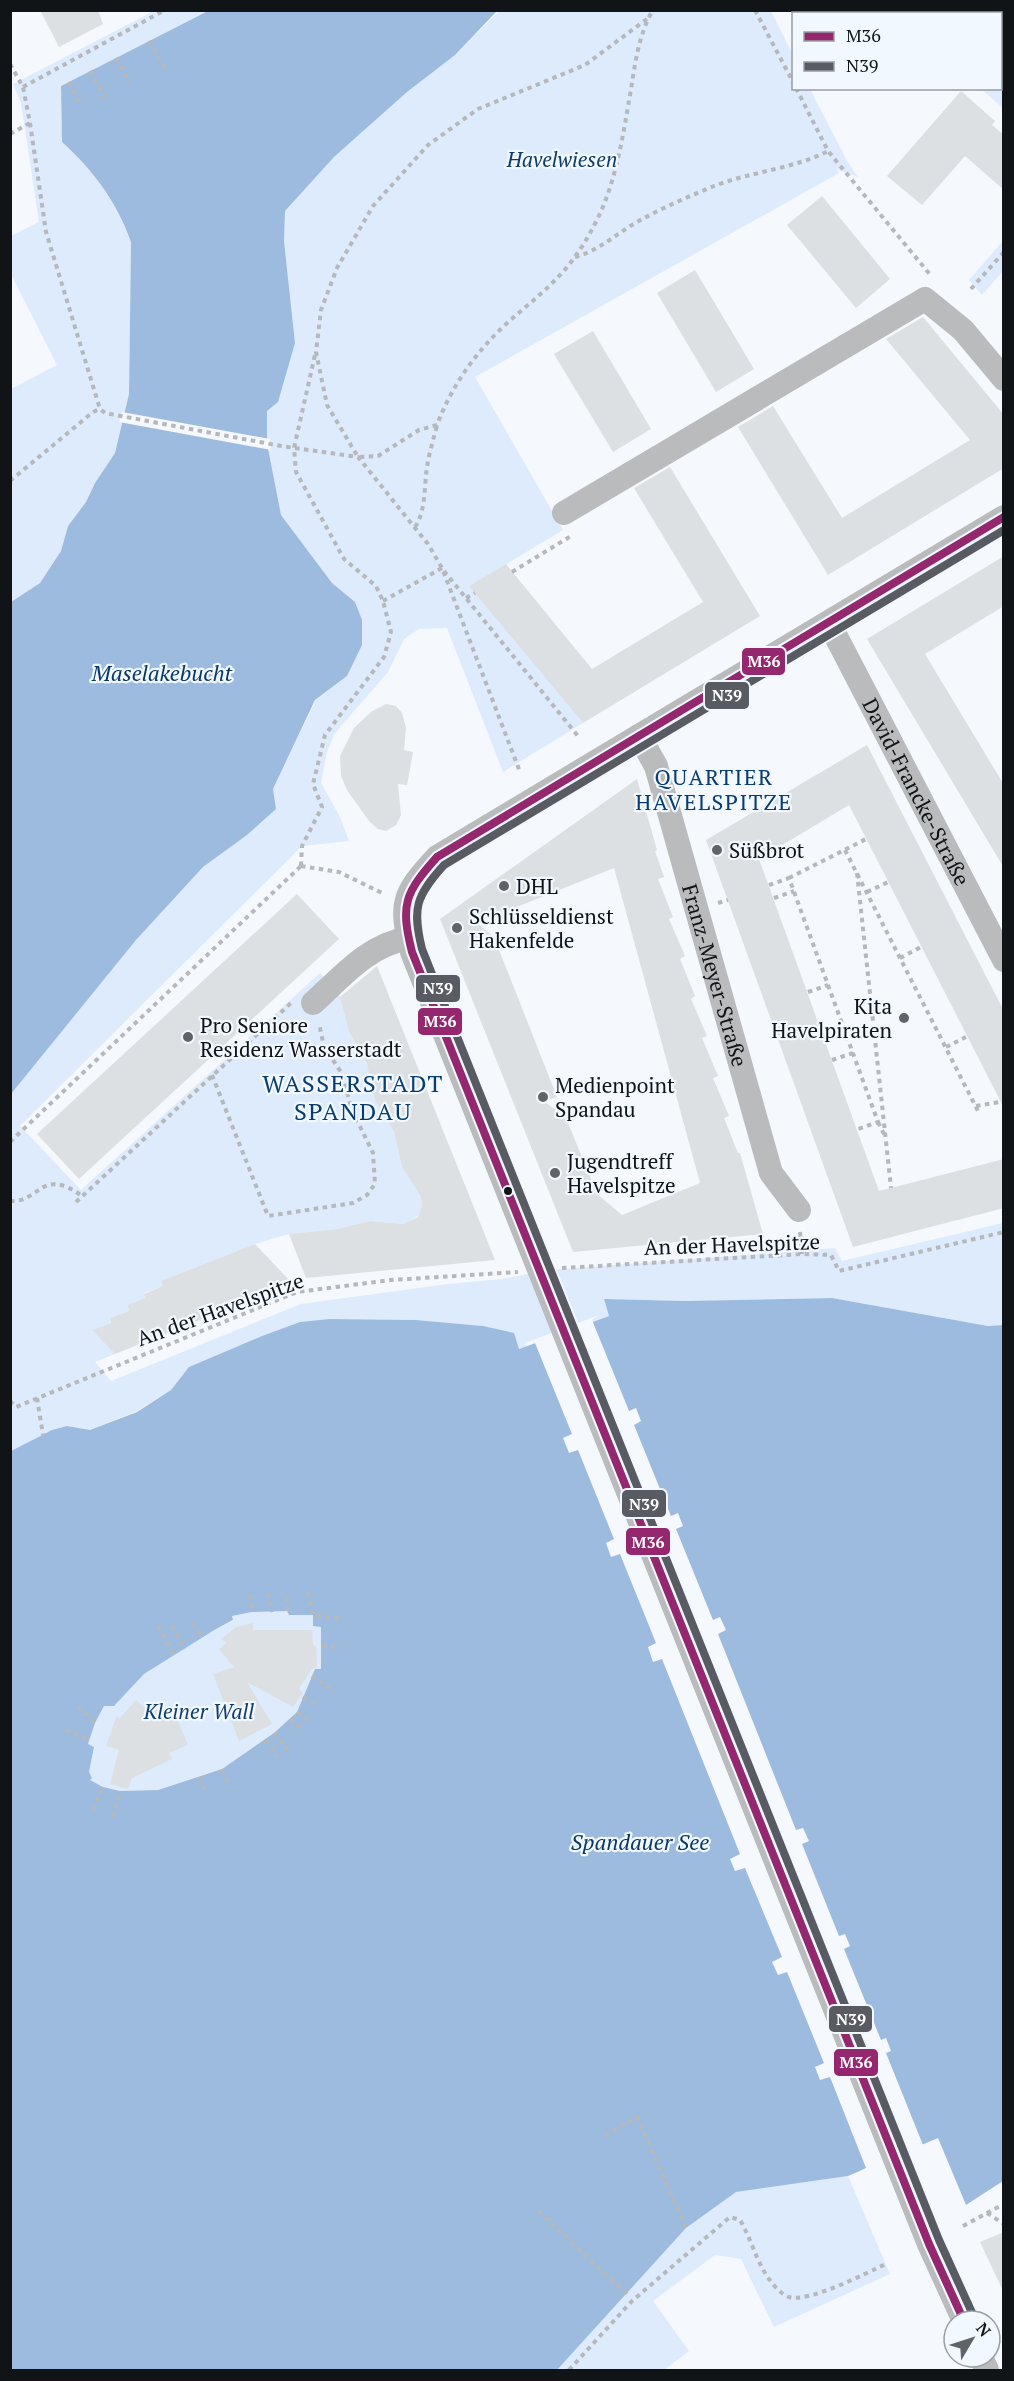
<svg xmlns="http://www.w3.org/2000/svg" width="1014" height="2381" font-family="'PT Serif',serif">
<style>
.green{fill:#ddebfd}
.water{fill:#9cbbde;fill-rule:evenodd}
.pier{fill:#f5f8fc}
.building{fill:#dce0e3;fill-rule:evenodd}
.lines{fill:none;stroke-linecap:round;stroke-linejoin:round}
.path{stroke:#b6b8bb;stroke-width:4;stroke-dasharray:4.5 4.5;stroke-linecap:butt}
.minor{stroke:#babbbd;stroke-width:24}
.bus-1-casing{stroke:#f2f8ff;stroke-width:12}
.bus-2-casing{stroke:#f2f8ff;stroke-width:12}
.bus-1{stroke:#95276e;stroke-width:8}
.bus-2{stroke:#595b62;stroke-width:8}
.poi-dot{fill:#606467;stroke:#f2f8ff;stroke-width:2}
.bus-dot{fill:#101417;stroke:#f2f8ff;stroke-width:2}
.labels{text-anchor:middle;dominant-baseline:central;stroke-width:4.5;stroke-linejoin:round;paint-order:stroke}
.park-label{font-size:21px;font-style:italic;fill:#103c6a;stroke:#f2f8ff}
.street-label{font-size:21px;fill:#101417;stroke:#f2f8ff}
.poi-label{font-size:21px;fill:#101417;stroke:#f2f8ff;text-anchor:start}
.water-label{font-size:22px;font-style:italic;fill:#0a3865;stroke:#f2f8ff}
.neighbourhood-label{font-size:22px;letter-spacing:1.5px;fill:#093d6f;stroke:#f2f8ff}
.quarter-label{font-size:24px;letter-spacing:1.5px;fill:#093d6f;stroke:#f2f8ff}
.line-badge{stroke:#f2f8ff;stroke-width:2}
.badge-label{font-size:16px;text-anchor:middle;font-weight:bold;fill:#fff}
</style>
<rect width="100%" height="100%" fill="#f5f8fc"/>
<g class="green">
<polygon points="1003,10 1004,11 1003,108 981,89 1000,88 1000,13"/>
<path d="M154 11H208L61 86 62 142C93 170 117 203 131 242L129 394 115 453 95 483 86 502 68 526 61 551 40 583 11 602V389L57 365 11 274V236L39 222 21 103 13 84Z"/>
<polygon points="499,11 771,11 793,55 794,88 810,89 847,161 858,177 836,169 839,173 475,377 563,530 470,586 583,723 503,772 447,628 419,629 404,639 388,672 335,733 327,752 321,783 340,817 349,841 302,846 20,1126 81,1190 320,973 340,996 349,1032 369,1069 375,1100 394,1132 402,1167 421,1197 422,1206 419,1215 405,1224 370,1221 337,1229 289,1234 255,1244 161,1281 163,1286 144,1293 145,1298 127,1305 129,1311 110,1318 111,1323 93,1330 115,1354 95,1362 111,1381 301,1304 448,1284 502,1279 550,1270 835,1248 842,1261 1003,1223 1003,1325 988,1326 832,1298 684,1301 604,1299 609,1316 518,1349 510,1333 483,1326 416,1320 329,1319 300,1322 262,1336 189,1367 171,1390 137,1411 90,1430 67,1426 52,1430 11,1451 11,1094 136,940 203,867 247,835 276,809 273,789 316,700 347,676 355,602 332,583 281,515 267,443 267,411 295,343 284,241 285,211 334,157 407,92 455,55"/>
<polygon points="1003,241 1003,271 982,295 969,280"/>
<polygon points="287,1611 289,1615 313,1615 321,1627 321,1669 315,1669 297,1712 274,1733 222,1769 158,1790 120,1791 103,1787 90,1780 89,1772 94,1747 88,1744 95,1723 104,1706 114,1706 144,1674 216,1629 233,1621 232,1616 252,1612"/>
<polygon points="848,2176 890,2274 774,2327 741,2259 715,2255 653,2301 689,2351 664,2370 557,2370 686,2228 736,2192"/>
</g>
<g class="water">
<path d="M208 11H497L455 55 407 92 334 157 285 211 284 241 295 343 278 402 267 411V443L281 515 332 583 355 602 362 620V645L347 676 315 700 273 789 276 809 247 835 203 867 136 940 11 1094V602L40 583 61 551 68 526 86 502 95 483 115 453 129 394 131 242C117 202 93 170 62 142L61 86Z"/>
<path d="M832 1298 988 1326 1003 1325V2181L966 2205 938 2138 848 2176 736 2192 686 2228 557 2370H11V1451L52 1430 67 1426 90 1430 137 1412 171 1390 189 1367 262 1336 300 1322 329 1319 416 1320 483 1326 514 1333 519 1349 609 1316 604 1299 684 1301ZM287 1611 289 1615H313V1626L321 1627V1669H315L297 1712 274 1733 222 1769 158 1790 120 1791 103 1787 90 1780 92 1778 89 1772 94 1747 88 1744 95 1723 104 1706H114L144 1674 216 1629 233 1620 232 1616 252 1612Z"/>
</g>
<g class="pier">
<polygon points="122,412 270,439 271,450 119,422"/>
<polygon points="599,1315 592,1320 629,1411 636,1408 641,1421 634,1425 671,1516 678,1513 683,1526 676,1529 713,1620 720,1617 726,1630 718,1634 796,1830 803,1828 809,1841 802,1844 839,1936 845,1934 850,1946 844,1949 881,2040 886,2038 891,2051 886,2053 923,2145 930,2142 931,2144 859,2174 858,2172 866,2168 830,2077 820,2080 815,2067 824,2063 787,1972 778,1975 772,1962 782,1957 745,1868 735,1871 730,1859 740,1854 662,1659 653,1662 648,1647 656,1643 620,1554 611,1557 606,1543 614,1539 578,1450 569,1453 563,1438 572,1434 535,1343 526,1346 525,1343"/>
</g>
<g class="building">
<polygon points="40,10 98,10 103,24 59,47"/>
<polygon points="961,91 995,121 992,125 1004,135 1004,190 965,156 922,205 887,176"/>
<polygon points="822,196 890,279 856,308 787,225"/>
<polygon points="695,270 754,369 716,392 657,293"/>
<polygon points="923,317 1004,415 1004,468 828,575 738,427 773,406 842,518 970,440 886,339"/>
<polygon points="593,331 651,429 613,452 554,354"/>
<polygon points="670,467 760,616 583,723 469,586 506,564 592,669 703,602 634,488"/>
<polygon points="1004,556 1004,606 925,654 1004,785 1004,868 867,639"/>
<polygon points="386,704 396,706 402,713 406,728 404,750 413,752 407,785 398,784 401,815 396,825 386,831 378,829 369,821 347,790 341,776 340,756 354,728 371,712"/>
<polygon points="867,745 1004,1011 1004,1108 849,805 759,859 879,1191 1004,1159 1004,1208 853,1247 706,840"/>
<path d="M637 779 657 850 655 851 664 877 658 879 673 917 669 919 685 956 680 959 695 996 691 999 707 1036 702 1038 718 1076 713 1078 729 1116 724 1118 738 1153H740L763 1234 573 1252 440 919ZM614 868 700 1183 622 1215 597 1194 566 1118 544 1101 557 1097 494 937 477 923Z"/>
<polygon points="297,894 339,939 79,1179 37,1134"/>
<polygon points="377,966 495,1260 306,1278 289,1234 337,1229 370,1221 403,1224 418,1217 422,1206 421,1197 402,1167 394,1132 375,1100 367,1064 349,1032 340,997"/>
<polygon points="255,1244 292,1283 115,1354 92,1330 111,1323 110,1318 129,1311 127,1305 145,1298 144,1294 163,1286 161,1281"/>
<polygon points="253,1623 253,1630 312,1630 313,1645 316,1646 317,1667 312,1669 299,1689 303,1693 293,1707 247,1682 272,1724 239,1741 213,1674 234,1667 219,1649 226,1643 221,1639 236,1627"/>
<polygon points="136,1700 150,1713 171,1704 188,1745 169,1753 172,1759 132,1778 128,1789 110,1784 119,1750 106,1746 116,1717 120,1718"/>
<polygon points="1004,2232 1004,2293 980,2242"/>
</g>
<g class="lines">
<g class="path">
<polyline points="755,10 794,84"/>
<path d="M647 19 585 65 478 109 428 145 373 206 337 268 321 310 316 352 327 405 358 457 378 456 419 430 437 425C449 393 467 365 490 340 511 317 539 298 560 275 577 257 592 232 602 209 618 171 624 130 631 89 635 64 639 33 653 10"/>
<polyline points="149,41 165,69"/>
<polyline points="116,58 130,83"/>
<polyline points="10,64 23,87 30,123 46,232 100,409 105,413 281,446 358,457 428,544 442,568 520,772"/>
<polyline points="90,71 105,98"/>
<polyline points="69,82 81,105"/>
<polyline points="23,87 165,10"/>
<polyline points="796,88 828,151 932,277"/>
<polyline points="10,134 30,123"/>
<path d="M575 257C598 251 615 235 635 223 660 209 687 197 714 186 750 172 796 168 828 151"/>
<polyline points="971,289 1004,252"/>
<polyline points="10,481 93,412 100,409"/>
<path d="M415 527C426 511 424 487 427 467 429 454 433 440 437 426"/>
<polyline points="444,571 578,736"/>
<polyline points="512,572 571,536"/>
<polyline points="466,598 475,593"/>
<polyline points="383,601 442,568"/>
<polyline points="845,850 979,1113"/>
<polyline points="301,866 302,846 322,807 313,784 325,735 384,657 391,632 383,601 376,586 344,559 296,472 294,448 315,355"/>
<polyline points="301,866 339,872 382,893"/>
<polyline points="857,873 891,1188"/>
<polyline points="789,878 866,839"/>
<polyline points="769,885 789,878 878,1122 858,1129"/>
<polyline points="867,892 888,882"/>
<polyline points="774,898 794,891"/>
<polyline points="718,903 728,900"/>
<polyline points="900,958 921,947"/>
<polyline points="808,992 828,985"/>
<polyline points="946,1047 966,1037"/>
<polyline points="832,1060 853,1053"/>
<polyline points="212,1075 268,1216 353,1203 367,1195 375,1184 373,1153 351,1108 343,1075 324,1047 319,1023"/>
<polyline points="976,1106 1000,1102"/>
<polyline points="878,1122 884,1134"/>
<polyline points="10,1142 301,866"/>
<path d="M10 1201C40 1203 41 1166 82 1196"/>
<polyline points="76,1202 291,1003"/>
<polyline points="800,1232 802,1254"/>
<polyline points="562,1268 802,1254 831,1255 839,1271 1004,1232"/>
<polyline points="37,1398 43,1435"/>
<polyline points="10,1401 16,1407 297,1292 391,1280 518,1272"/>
<polyline points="308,1592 313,1615 344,1619"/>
<polyline points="268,1593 272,1612"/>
<polyline points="250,1595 252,1612"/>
<polyline points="287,1611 288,1593"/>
<polyline points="193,1623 202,1638"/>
<polyline points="172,1625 185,1649"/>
<polyline points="158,1626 174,1655"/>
<polyline points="322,1646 342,1647"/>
<polyline points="312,1676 335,1692"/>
<polyline points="303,1697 317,1706"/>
<polyline points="78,1707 95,1723"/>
<polyline points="297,1712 308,1720"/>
<polyline points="290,1719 302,1729"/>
<polyline points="66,1730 90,1740"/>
<polyline points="274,1733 289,1751"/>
<polyline points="265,1740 278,1757"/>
<polyline points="222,1769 229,1784"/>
<polyline points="199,1777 206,1793"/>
<polyline points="93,1810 103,1787"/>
<polyline points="113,1817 120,1791"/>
<polyline points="605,2135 637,2117 686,2228"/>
<polyline points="538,2211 627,2294"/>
<polyline points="987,2213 1004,2224"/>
<polyline points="963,2226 1004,2204"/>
<path d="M569 2370 632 2301 730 2217 740 2220C751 2238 756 2261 769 2279 774 2286 781 2294 789 2297 809 2303 866 2273 886 2264"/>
</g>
<g class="minor">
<polyline points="564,513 925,299 963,330 1004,379"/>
<path id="s1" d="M829 623 1004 960"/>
<path id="s2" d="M639 736 656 766 771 1173 799 1210"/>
<path d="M313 1003C343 976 367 946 408 938"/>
<path d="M964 2321 929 2244 412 952C399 903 403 894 437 857L1004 517"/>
<polyline points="981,2357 987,2370"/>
</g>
<defs>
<path id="bus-1" d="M964 2321 929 2244 412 952C400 904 405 893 437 857L1004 517"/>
<path id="bus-2" d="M974 2317 939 2240 422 949C412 908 416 896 444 865L1004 530"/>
</defs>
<use href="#bus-1" class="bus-1-casing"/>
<use href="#bus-2" class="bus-2-casing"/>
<use href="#bus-1" class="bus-1"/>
<use href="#bus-2" class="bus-2"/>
</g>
<g class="poi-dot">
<circle cx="717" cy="850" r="6"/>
<circle cx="504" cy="886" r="6"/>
<circle cx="457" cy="928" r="6"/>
<circle cx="904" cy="1018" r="6"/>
<circle cx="188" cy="1037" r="6"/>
<circle cx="543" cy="1097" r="6"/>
<circle cx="555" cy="1173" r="6"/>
</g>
<circle class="bus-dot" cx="508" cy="1191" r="5"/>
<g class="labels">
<g class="park-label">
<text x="562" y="159">Havelwiesen</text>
<text x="199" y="1711">Kleiner Wall</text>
</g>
<g class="street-label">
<text stroke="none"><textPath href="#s1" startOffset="190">David-Francke-Straße</textPath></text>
<text stroke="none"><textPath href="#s2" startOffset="252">Franz-Meyer-Straße</textPath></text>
<text transform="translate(732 1244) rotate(-2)">An der Havelspitze</text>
<text transform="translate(220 1309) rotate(-20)">An der Havelspitze</text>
</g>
<g class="poi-label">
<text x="729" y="850">Süßbrot</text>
<text x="516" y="886">DHL</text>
<text x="469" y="916">Schlüsseldienst<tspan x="469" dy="24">Hakenfelde</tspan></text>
<text x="892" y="1006" text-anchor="end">Kita<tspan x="892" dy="24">Havelpiraten</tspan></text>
<text x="200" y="1025">Pro Seniore<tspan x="200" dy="24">Residenz Wasserstadt</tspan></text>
<text x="555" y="1085">Medienpoint<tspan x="555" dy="24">Spandau</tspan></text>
<text x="567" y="1161">Jugendtreff<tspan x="567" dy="24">Havelspitze</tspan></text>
</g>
<g class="water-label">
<text x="162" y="672">Maselakebucht</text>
<text x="640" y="1841">Spandauer See</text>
</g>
<g class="neighbourhood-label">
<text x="714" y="776">QUARTIER<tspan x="714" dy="25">HAVELSPITZE</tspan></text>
</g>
<g class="quarter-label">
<text x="353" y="1083">WASSERSTADT<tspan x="353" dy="28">SPANDAU</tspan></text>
</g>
</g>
<g class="line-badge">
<rect x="741" y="647" width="45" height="29" rx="6" fill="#95276e"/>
<rect x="704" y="681" width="46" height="29" rx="6" fill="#595b62"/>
<rect x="415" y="974" width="46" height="29" rx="6" fill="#595b62"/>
<rect x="417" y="1007" width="46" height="29" rx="6" fill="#95276e"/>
<rect x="621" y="1489" width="46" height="29" rx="6" fill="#595b62"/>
<rect x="625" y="1527" width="46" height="29" rx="6" fill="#95276e"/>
<rect x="828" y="2005" width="45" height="28" rx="6" fill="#595b62"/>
<rect x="833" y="2048" width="46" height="29" rx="6" fill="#95276e"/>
</g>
<g class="badge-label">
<text x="764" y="667">M36</text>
<text x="727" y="701">N39</text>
<text x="438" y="994">N39</text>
<text x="440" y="1027">M36</text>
<text x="644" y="1510">N39</text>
<text x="648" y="1548">M36</text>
<text x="851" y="2025">N39</text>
<text x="856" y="2068">M36</text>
</g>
<rect width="1014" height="2381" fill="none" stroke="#101417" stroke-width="24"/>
<rect x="792" y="12" width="210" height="78" fill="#f2f8ff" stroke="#989da2" stroke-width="1.5"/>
<rect x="804" y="32" width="30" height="9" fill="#95276e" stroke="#989da2" stroke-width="1.5"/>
<text x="846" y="42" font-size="18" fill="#101417">M36</text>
<rect x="804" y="62" width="30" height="9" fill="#595b62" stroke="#989da2" stroke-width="1.5"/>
<text x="846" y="72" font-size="18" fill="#101417">N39</text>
<g transform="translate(972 2339) rotate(51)"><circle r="28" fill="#f2f8ff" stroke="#989da2" stroke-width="1.5"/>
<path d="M0-4.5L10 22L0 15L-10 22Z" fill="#606467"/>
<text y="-9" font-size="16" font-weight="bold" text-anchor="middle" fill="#101417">N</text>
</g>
</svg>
